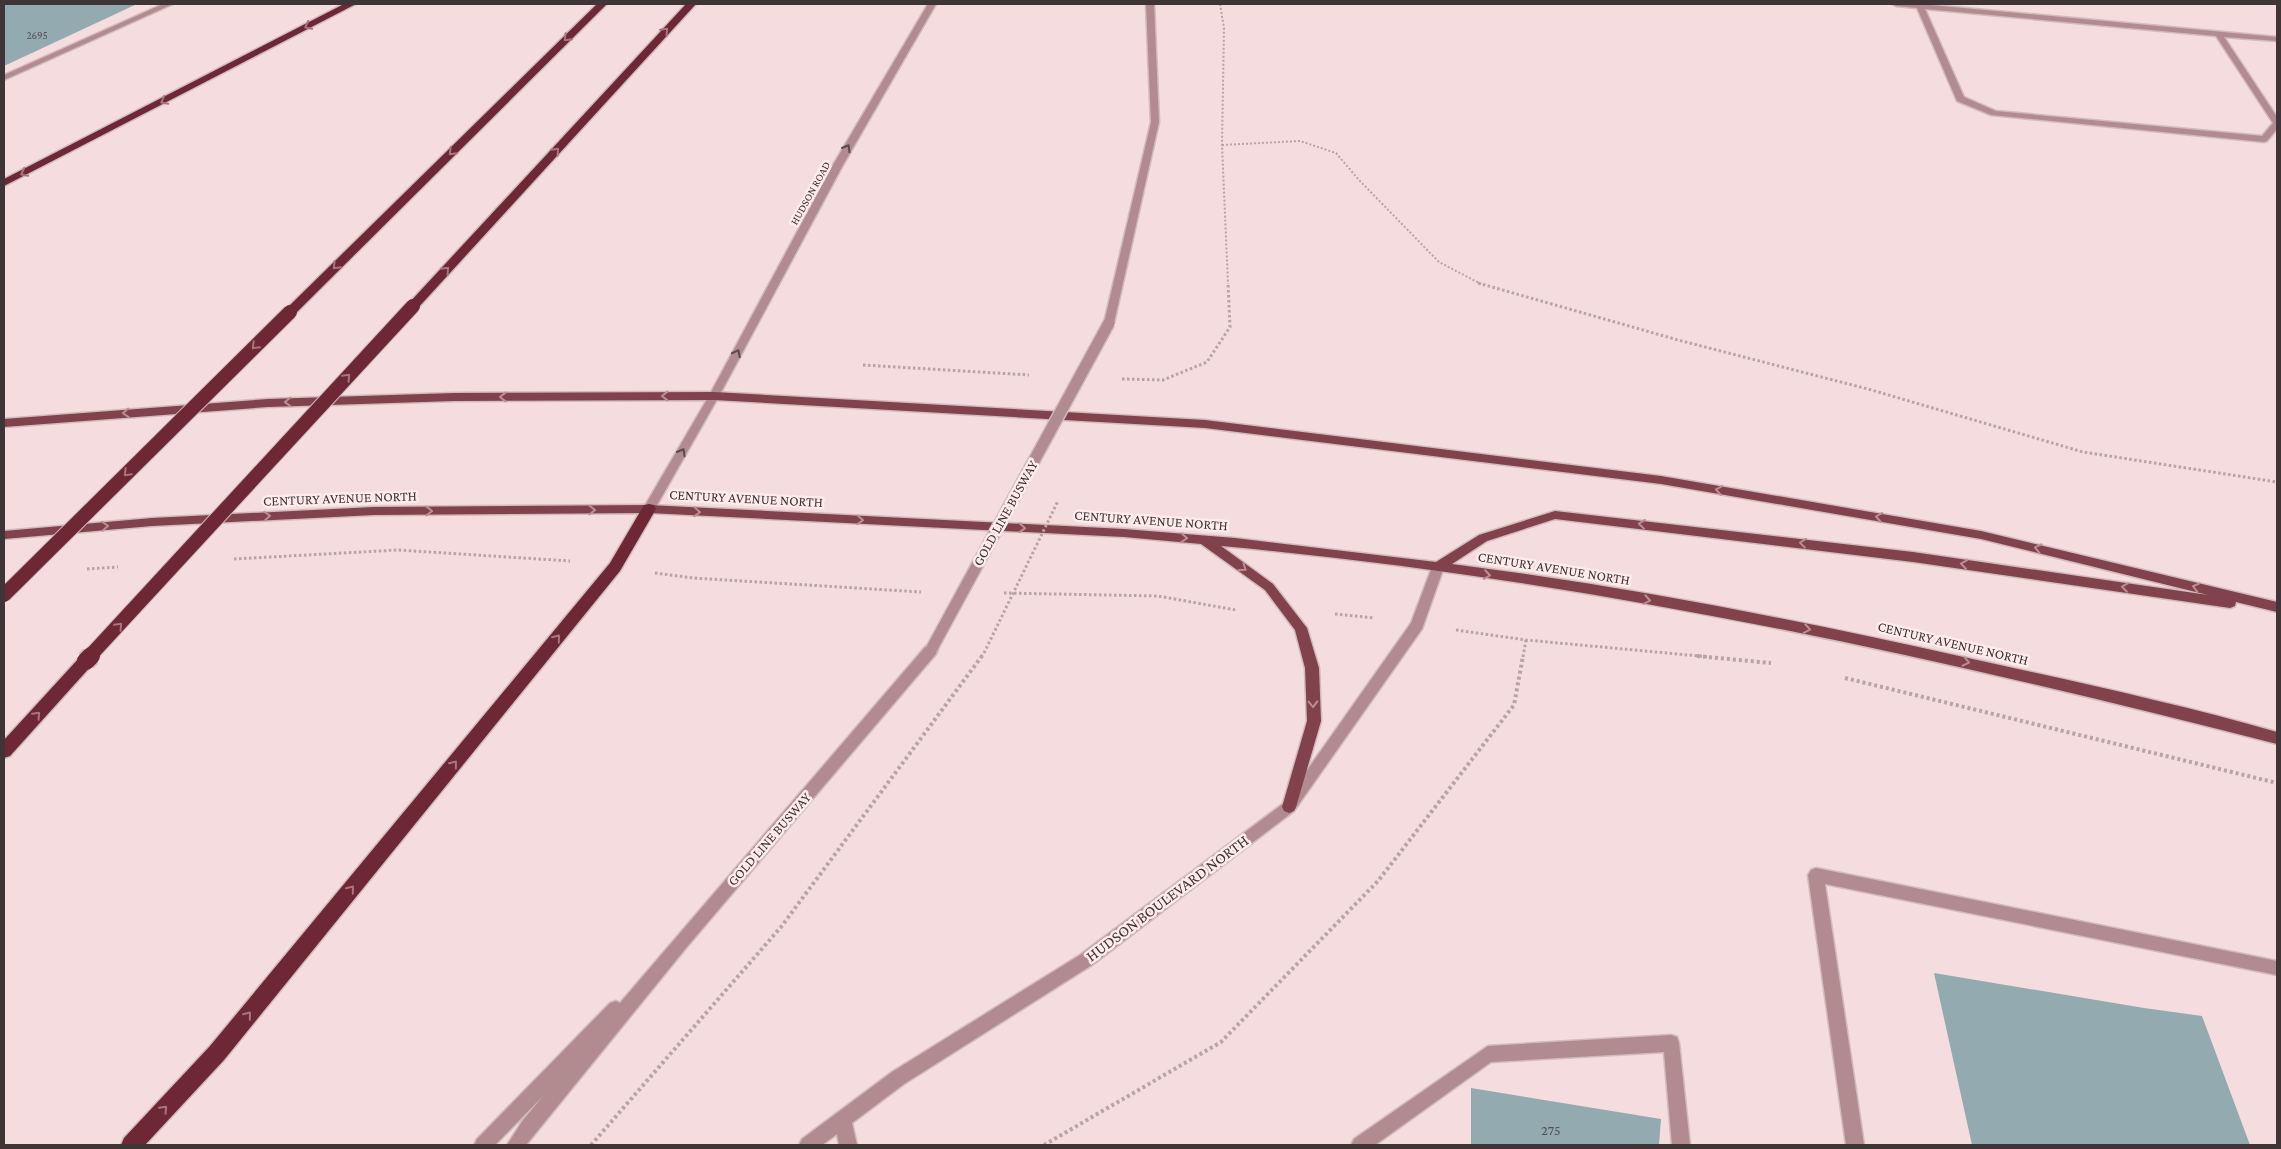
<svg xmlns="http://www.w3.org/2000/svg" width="2281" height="1149" font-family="'Crimson Pro',serif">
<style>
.building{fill:#93aab1}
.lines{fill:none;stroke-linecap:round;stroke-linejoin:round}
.minor-casing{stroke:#d1bbbc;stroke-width:3}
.major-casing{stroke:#d1bbbc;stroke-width:3}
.highway-casing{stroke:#d1bbbc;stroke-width:3}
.path-far2{stroke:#b8a4a6;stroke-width:2;stroke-dasharray:2 2;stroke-linecap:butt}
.path-far1{stroke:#b8a4a6;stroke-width:3;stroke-dasharray:2.5 2.5;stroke-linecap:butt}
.path{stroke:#b8a4a6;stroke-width:4;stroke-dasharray:3 3;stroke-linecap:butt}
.minor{fill:#b18b8f;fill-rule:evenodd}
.major{fill:#81424b;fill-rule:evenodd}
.highway{fill:#6e2734;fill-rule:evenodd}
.minor-bridge-casing{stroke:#d1bbbc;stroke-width:14;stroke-linecap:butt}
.highway-bridge-far1-casing{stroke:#d1bbbc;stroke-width:16;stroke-linecap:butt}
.highway-bridge-casing{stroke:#d1bbbc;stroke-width:21;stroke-linecap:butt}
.path-bridge{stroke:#b8a4a6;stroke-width:3;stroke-dasharray:2.5 2.5;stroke-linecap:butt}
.minor-bridge{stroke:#b18b8f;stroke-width:11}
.highway-bridge-far1{stroke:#6e2734;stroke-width:14}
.highway-bridge{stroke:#6e2734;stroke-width:18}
.oneway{stroke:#a8757e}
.oneway2{stroke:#5c4a4c}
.oneway3{stroke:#ba8e93}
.labels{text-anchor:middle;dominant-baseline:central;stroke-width:5;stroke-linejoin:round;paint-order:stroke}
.number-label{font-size:11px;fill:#545255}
.far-street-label{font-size:11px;fill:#3f3536;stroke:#ffebec}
.street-label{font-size:14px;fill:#3f3536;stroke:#ffebec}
.near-number-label{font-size:14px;fill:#545255}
.near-street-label{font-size:16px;fill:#3f3536;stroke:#ffebec}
</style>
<rect width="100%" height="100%" fill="#f5dcde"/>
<g class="building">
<polygon points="4,4 137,4 4,66"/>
<polygon points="1934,973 2144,1008 2202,1016 2250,1145 1972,1145"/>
<polygon points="1471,1088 1661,1119 1659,1145 1471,1145"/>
</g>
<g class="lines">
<defs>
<g id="minor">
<polygon points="163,4 173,4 4,80 4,75"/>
<polygon points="928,4 936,4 843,165 719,396 653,512 645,512 643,509 709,396 833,165"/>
<polygon points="1146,4 1154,4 1159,122 1114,323 1109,326 1104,323 1151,122"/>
<path d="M1892 4H1920L2277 37V41L2224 37 2277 117V129L2267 141 2264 142 1991 115 1957 101 1917 8 1896 6ZM1925 9 2216 36 2273 123 2262 136 1996 111 1964 97Z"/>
<polygon points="1438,562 1444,567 1422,629 1294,811 1092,965 904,1084 852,1123 857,1145 839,1145 837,1134 822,1145 799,1145 802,1139 892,1072 1080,955 1284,803 1411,623 1432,567"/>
<polygon points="931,645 936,646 938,650 936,654 686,948 526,1145 507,1145 523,1120 544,1095 495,1145 474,1145 477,1139 610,1003 616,1001 620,1003 926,646"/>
<polygon points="1816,868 2277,961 2277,975 1825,884 1864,1145 1846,1145 1808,875 1811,870"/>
<polygon points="1671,1035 1677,1037 1679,1043 1690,1145 1672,1145 1664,1052 1491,1062 1375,1145 1351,1145 1354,1139 1488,1046"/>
</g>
<path id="major" d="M714 392 1205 420 1661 476 1981 531 2277 602V612L2236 602 2235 606 2230 608 1913 562 1555 519 1487 541 1452 564C1625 586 1798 620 1968 658 2072 681 2175 703 2277 732V744C1930 655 1578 578 1221 546L1273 584 1307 628 1319 668 1321 721 1296 807 1294 811 1289 813 1284 811 1282 807 1307 721 1305 668 1295 630 1265 590 1201 544 1124 537 649 513 374 515 152 526 4 539V531L152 518 374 507 649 505 1124 529 1235 538 1436 562 1479 535 1555 511 1913 552 2208 595 1981 539 1661 484 1205 428 714 400 454 401 268 407 4 427V419L268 399 454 393Z"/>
<g id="highway">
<polygon points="344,4 356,4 4,186 4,179"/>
<polygon points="597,4 607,4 294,315 286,315 284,312 286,309"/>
<polygon points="686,4 696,4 417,309 409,309 407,306 409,303"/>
<polygon points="649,504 654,505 656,509 620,571 224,1060 145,1145 121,1145 124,1138 210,1046 610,563 644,505"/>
<polygon points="86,655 92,657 94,661 92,665 10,756 4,758 4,740 80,657"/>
</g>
</defs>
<use href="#minor" class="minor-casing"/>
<use href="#major" class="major-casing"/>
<use href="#highway" class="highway-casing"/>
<g class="path-far2">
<polyline points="1220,4 1224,28 1222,145 1228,284"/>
<polyline points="1222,145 1300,141 1336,153 1359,180 1439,262 1481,284"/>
</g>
<g class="path-far1">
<polyline points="1478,283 1678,340 1868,389 2083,452 2277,482"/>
<polyline points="863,365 1029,375"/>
<polyline points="1122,379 1163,380 1207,362 1230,327 1228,283"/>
<polyline points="234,559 398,550 570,561"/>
<polyline points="87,569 118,567"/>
<polyline points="655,573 693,578 921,592"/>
<polyline points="1004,593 1158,596 1236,610"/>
<polyline points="1335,614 1374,618"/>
<polyline points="1456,630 1526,640 1710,657"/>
<polyline points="981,657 984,653"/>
<polyline points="1523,657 1526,640"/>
</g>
<g class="path">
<polyline points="1697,656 1771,663"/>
<polyline points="1845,678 2277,783"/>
<polyline points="591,1145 781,927 982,656"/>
<polyline points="1044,1145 1221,1042 1378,881 1514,705 1523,656"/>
</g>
<use href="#minor" class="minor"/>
<use href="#major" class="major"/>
<use href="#highway" class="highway"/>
<defs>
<polyline id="minor-bridge" points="931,650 1109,323"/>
<g id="highway-bridge-far1">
<polyline points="4,595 290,312"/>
<polyline points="89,657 413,306"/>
</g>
<polyline id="highway-bridge" points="86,661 91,656"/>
</defs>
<use href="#minor-bridge" class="minor-bridge-casing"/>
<use href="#highway-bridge-far1" class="highway-bridge-far1-casing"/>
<use href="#highway-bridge" class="highway-bridge-casing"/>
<polyline class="path-bridge" points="984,653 1058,501"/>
<use href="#minor-bridge" class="minor-bridge"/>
<use href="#highway-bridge-far1" class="highway-bridge-far1"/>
<use href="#highway-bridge" class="highway-bridge"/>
</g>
<defs><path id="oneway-chevron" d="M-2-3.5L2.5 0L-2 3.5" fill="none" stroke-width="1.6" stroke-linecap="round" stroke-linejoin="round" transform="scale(1.25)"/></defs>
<g class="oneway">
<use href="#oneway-chevron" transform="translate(308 26) rotate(153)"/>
<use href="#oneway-chevron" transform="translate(665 31) rotate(-47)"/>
<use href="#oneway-chevron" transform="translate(567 38) rotate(135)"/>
<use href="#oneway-chevron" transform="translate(164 101) rotate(153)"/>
<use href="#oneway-chevron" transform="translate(556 151) rotate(-47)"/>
<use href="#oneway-chevron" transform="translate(452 152) rotate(135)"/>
<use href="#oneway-chevron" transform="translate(24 173) rotate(153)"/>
<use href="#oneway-chevron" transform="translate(336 266) rotate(135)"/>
<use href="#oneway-chevron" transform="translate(446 270) rotate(-47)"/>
<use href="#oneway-chevron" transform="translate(255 346) rotate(135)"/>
<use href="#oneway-chevron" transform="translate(347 377) rotate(-47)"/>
<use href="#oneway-chevron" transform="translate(127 473) rotate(135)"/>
<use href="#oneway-chevron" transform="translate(119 626) rotate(-47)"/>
<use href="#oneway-chevron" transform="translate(557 638) rotate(-51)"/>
<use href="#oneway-chevron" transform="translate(37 715) rotate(-47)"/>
<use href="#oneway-chevron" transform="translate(454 764) rotate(-51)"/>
<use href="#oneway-chevron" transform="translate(351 889) rotate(-51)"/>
<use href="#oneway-chevron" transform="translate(248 1015) rotate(-51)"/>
<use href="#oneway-chevron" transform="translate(164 1109) rotate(-47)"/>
</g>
<g class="oneway2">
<use href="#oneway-chevron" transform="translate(847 148) rotate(-60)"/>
<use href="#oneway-chevron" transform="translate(737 353) rotate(-63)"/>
<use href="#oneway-chevron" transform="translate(682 452) rotate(-60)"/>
</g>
<g class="oneway3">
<use href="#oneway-chevron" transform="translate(665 396) rotate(180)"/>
<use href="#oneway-chevron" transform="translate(503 397) rotate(180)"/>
<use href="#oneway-chevron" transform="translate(288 402) rotate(178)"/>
<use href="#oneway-chevron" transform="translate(126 413) rotate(176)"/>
<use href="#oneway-chevron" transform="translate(1719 490) rotate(-170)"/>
<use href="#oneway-chevron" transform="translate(592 510)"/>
<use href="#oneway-chevron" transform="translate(429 511)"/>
<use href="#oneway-chevron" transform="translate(697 512) rotate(3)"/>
<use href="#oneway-chevron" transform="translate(267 516) rotate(-3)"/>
<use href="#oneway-chevron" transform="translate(1879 517) rotate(-170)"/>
<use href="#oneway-chevron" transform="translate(860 520) rotate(3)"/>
<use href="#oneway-chevron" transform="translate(1642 524) rotate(-174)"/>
<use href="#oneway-chevron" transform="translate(105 526) rotate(-5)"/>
<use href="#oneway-chevron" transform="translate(1022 528) rotate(3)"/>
<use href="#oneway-chevron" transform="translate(1184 538) rotate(4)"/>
<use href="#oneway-chevron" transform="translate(1803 543) rotate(-173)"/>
<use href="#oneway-chevron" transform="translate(2038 548) rotate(-167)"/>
<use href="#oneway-chevron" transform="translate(1964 564) rotate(-172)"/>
<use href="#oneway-chevron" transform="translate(1243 568) rotate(35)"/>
<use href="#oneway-chevron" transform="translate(1487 575) rotate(9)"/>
<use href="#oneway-chevron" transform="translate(2125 587) rotate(-172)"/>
<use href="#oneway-chevron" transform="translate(2196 587) rotate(-166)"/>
<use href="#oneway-chevron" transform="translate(1647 600) rotate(10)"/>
<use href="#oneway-chevron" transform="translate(1807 629) rotate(10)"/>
<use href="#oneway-chevron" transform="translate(1966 662) rotate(13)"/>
<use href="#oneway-chevron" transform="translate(1313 704) rotate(88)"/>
</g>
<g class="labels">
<g class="number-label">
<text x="37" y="35">2695</text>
</g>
<g class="far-street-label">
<text transform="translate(810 193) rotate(-61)">HUDSON ROAD</text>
</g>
<g class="street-label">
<text transform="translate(340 498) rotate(-2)">CENTURY AVENUE NORTH</text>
<text transform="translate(746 498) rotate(3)">CENTURY AVENUE NORTH</text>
<text transform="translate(1005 513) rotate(-61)">GOLD LINE BUSWAY</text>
<text transform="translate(1151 520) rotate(4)">CENTURY AVENUE NORTH</text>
<text transform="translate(1554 568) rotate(9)">CENTURY AVENUE NORTH</text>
<text transform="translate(1953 643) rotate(13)">CENTURY AVENUE NORTH</text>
<text transform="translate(769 839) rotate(-49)">GOLD LINE BUSWAY</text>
</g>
<g class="near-number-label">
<text x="1551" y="1130">275</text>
</g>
<g class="near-street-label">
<text transform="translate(1167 898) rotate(-37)">HUDSON BOULEVARD NORTH</text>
</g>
</g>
<rect width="2281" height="1149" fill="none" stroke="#3f3536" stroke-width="10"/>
</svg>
